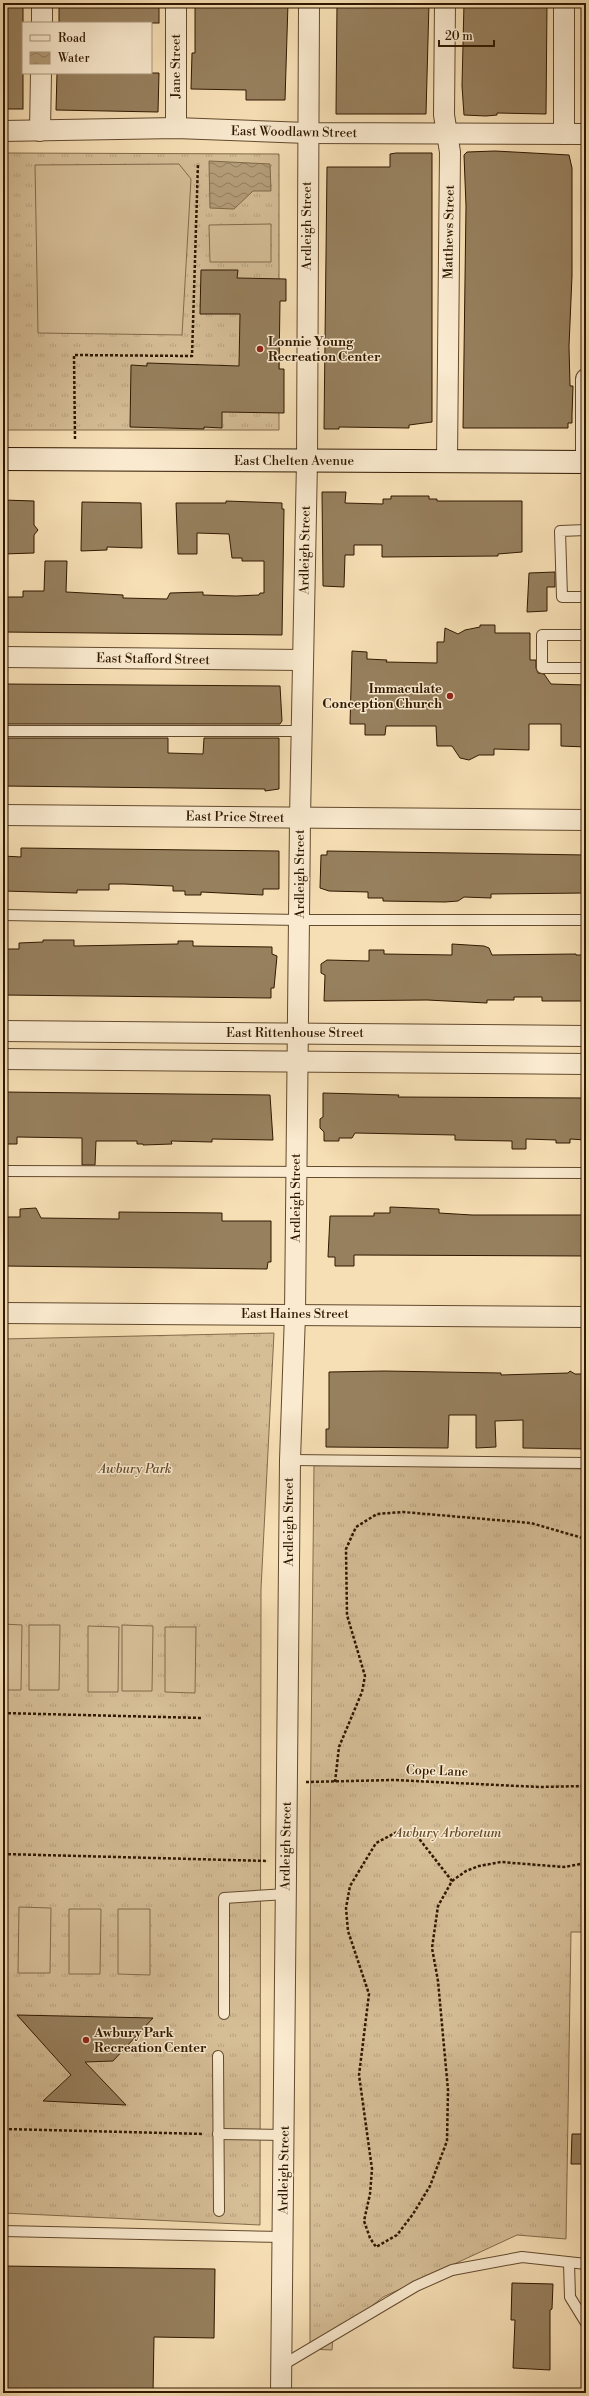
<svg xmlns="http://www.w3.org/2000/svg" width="589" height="2396" font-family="'Libre Bodoni',serif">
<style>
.grass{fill:url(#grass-tufts);stroke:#826b4b}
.garden{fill:#d5bd96;stroke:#826b4b}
.water{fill:url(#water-waves);stroke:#7f6847}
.building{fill:#97805e;stroke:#301900}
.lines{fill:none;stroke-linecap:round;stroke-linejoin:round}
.lane-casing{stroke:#624a2d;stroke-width:12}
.street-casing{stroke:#624a2d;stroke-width:22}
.secondary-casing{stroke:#301900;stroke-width:24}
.path{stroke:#301900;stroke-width:2.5;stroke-dasharray:3 2;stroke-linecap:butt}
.lane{stroke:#faeacf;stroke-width:10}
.street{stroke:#faeacf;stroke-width:20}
.secondary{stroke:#faeacf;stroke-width:22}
.poi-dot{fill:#8f2418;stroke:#faeacf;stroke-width:1.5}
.labels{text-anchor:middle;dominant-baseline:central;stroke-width:3;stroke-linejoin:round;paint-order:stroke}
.street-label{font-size:13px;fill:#301900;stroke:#faeacf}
.poi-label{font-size:13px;font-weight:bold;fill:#301900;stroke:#faeacf;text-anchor:start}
.park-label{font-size:13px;font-style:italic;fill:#624a2d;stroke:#faeacf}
</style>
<defs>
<pattern id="grass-tufts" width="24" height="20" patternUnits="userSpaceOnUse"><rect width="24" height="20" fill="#d5bd96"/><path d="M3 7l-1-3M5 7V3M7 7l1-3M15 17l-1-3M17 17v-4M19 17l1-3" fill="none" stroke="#b7a280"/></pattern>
<pattern id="water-waves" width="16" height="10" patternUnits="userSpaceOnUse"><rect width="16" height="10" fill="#b39c77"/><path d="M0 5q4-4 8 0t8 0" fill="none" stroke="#927e5f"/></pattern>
</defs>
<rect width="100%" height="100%" fill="#f7dfb5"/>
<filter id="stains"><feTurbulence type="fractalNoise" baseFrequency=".005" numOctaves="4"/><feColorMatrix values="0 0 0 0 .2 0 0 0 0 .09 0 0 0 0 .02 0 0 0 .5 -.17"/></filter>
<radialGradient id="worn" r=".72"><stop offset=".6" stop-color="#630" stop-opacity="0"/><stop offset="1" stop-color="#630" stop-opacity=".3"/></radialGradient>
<g class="grass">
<polygon points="3,153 279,154 279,430 3,430"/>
<polygon points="274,1333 261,1589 260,2225 3,2213 3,1339"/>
<polygon points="314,1465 586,1469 586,1932 571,1932 566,2239 517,2235 383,2297 333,2337 332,2350 310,2349 310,1845"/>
</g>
<g class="garden">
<polygon points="179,164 191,179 182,335 38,333 35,165"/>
<polygon points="271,224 271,262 210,262 209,225"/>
<polygon points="3,291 7,348 3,348"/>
<polygon points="3,1624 22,1625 21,1690 3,1690"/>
<polygon points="29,1625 60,1625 59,1690 29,1690"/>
<polygon points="122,1625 153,1626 152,1691 122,1691"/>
<polygon points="88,1626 119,1627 118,1692 88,1692"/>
<polygon points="165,1627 196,1627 195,1693 165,1692"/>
<polygon points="19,1907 51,1908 50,1973 18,1973"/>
<polygon points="69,1909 101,1909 100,1974 69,1974"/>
<polygon points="118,1909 150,1909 150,1975 118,1974"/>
</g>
<polygon class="water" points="209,161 270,164 271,191 253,191 234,209 210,208"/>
<g class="building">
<rect x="3" y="3" width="20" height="106"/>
<rect x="59" y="3" width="100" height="20"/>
<polygon points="195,3 288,3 285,100 246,100 246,90 191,89 192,53 195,53"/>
<polygon points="337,3 429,3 426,114 336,114"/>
<polygon points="464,3 547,3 546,114 497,113 497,115 486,116 464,115 462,86"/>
<polygon points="57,73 159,73 158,112 56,110"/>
<polygon points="495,151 569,155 572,168 572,276 569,346 570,386 573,386 572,415 572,423 568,423 568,428 463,428 466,206 464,155 467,152"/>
<polygon points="396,153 432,153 432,422 409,425 409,428 339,427 339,429 324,429 327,167 390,167 390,154"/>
<polygon points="201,270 238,270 237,278 286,279 286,301 280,301 279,369 284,369 284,413 222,412 222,428 204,427 204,429 130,427 131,365 147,366 147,363 239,366 240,314 200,314"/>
<polygon points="322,492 346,492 345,503 383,504 383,499 391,499 391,496 429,496 429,499 437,499 437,501 522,501 522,552 498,554 498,556 382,557 382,545 354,545 354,555 345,555 344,587 323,586"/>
<polygon points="3,500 34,501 34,525 38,530 34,535 34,553 3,554"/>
<polygon points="226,501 282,503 282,509 284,509 282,635 3,632 3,597 23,597 23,591 44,591 45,561 67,561 66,592 123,595 123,598 167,599 170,593 203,592 203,595 236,596 259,595 260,593 264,593 264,561 242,561 242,558 232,558 229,534 197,533 197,554 178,554 176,503 226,503"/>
<polygon points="82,502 141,503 142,548 107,547 107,550 81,551"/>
<polygon points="555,572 555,587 547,587 547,611 527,612 529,573"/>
<polygon points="480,625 495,625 495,633 530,633 530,660 536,660 536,668 538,673 544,674 551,684 586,685 586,747 561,746 561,724 529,724 529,750 494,749 494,755 479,755 469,760 460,758 452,746 437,746 436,726 386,726 385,735 365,735 365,724 350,724 352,651 367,652 367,659 387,660 386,662 437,663 437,642 444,642 445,628 458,634 465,630 480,627"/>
<polygon points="3,684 280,686 282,721 280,724 3,724"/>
<polygon points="3,738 168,738 168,753 203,754 204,738 279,738 279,789 265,791 265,789 3,786"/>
<polygon points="21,848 279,851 279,889 263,889 263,895 201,892 201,895 185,895 185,891 173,891 173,886 124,884 109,884 109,890 77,890 77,893 3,891 3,856 21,857"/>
<polygon points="327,851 586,855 586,893 491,894 491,898 464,897 458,901 445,902 383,901 383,898 368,898 368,892 329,891 320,888 321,855 327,855"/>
<polygon points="43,940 74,940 74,946 178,944 178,941 193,941 193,946 272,947 272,954 277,956 274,988 271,988 271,998 4,995 4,949 19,949 19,943 43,942"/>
<polygon points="452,944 484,946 489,948 492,955 576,954 576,955 586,955 586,1001 542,1001 542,997 514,997 514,1000 487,1000 487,1003 427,1000 324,1001 325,975 321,973 321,964 327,960 369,961 369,950 384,950 384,954 452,955"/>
<polygon points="3,1092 270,1095 273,1140 212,1139 212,1142 171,1141 172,1144 143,1145 143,1144 137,1144 137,1141 96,1141 95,1165 82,1165 82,1138 17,1137 17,1144 3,1144"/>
<polygon points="323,1093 399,1095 398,1097 586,1098 586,1140 570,1139 570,1143 556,1143 556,1140 526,1139 526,1149 512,1149 512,1141 455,1140 455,1135 355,1133 352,1138 339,1138 339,1141 324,1141 324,1132 320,1128 320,1119 323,1117"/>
<polygon points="390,1207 439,1209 439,1213 472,1215 586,1215 586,1256 354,1255 354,1266 335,1266 335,1257 328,1257 330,1216 374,1216 374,1213 390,1213"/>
<polygon points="36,1208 41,1218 119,1219 119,1212 222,1213 222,1221 271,1221 271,1262 268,1262 267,1269 3,1266 3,1217 20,1217 20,1209"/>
<polygon points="384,1371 501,1373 501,1375 568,1373 570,1371 575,1374 586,1374 586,1449 523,1448 523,1420 495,1421 496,1447 476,1448 476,1415 449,1415 448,1448 326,1447 326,1429 329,1429 329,1372"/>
<polygon points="17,2015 153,2018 113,2061 85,2062 126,2105 43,2101 71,2075"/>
<polygon points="572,2134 586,2134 586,2164 571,2164"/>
<polygon points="3,2266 215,2269 214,2338 154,2337 153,2393 3,2393"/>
<polygon points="512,2283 553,2284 552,2309 550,2310 550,2370 513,2368 515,2320 511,2320"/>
</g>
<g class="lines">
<defs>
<g id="lane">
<polyline points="586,530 560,531 562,597 586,597"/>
<polyline points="586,635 542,635 542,668 586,668"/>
<polyline points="3,731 302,731"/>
<polyline points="3,915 300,920 586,920"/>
<polyline points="3,1171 586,1173"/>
<polyline points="290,1460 586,1463"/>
<polyline points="224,2014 224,1898 286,1894"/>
<polyline points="218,2056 219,2211"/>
<polyline points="218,2134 284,2135"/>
<polyline points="3,2231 283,2237"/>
<polyline points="569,2263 570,2297 586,2323"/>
<polyline points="281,2366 416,2286 452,2270 522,2257 586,2264"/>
</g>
<g id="street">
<polyline points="445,3 444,115 450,152 447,461"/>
<polyline points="42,23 42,3"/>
<polyline points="176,128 176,3"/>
<polyline points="3,131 176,128 307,133 586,134"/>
<polyline points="40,131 41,73"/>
<polyline points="564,134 564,3"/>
<polyline points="586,462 586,379"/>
<polyline points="3,657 302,660"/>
<polyline points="3,815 586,820"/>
<polyline points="3,1031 586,1036"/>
<polyline points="3,1059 586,1064"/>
<polyline points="3,1313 586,1317"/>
<polyline points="281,2393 290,1460 295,1314 300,818 307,461 309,3"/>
</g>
<polyline id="secondary" points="3,459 586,462"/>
</defs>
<use href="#lane" class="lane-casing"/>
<use href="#street" class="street-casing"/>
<use href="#secondary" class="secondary-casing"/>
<g class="path">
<polyline points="75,439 74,355 192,356 198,163"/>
<polyline points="3,1713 201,1718"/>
<polyline points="306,1782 394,1780 539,1787 586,1786"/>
<polyline points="335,1782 339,1747 362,1692 365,1676 347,1615 346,1549 356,1527 377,1514 403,1512 531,1523 586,1539"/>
<polygon points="397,1832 407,1832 417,1836 452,1881 438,1906 432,1948 438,1981 448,2090 447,2141 430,2186 413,2214 397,2235 376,2247 370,2238 364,2221 370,2194 372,2169 359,2075 369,1994 348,1931 346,1908 350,1886 376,1843"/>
<polyline points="3,1854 268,1861"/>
<polyline points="452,1881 466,1871 479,1866 501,1862 564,1867 586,1863"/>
<polyline points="3,2104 4,2129 204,2134"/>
</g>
<use href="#lane" class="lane"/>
<use href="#street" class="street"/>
<use href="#secondary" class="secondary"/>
</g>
<g class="poi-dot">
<circle cx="260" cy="349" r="4"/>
<circle cx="450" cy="696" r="4"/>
<circle cx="86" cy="2040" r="4"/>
</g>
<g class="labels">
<g class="street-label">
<text transform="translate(176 66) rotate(-90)">Jane Street</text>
<text transform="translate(294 132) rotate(1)">East Woodlawn Street</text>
<text transform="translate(307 226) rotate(-90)">Ardleigh Street</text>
<text transform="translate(449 232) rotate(-89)">Matthews Street</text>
<text x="294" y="461">East Chelten Avenue</text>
<text transform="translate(305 550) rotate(-89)">Ardleigh Street</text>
<text transform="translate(153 659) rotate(1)">East Stafford Street</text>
<text transform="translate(235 817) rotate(1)">East Price Street</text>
<text transform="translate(300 874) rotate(-90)">Ardleigh Street</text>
<text x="295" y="1033">East Rittenhouse Street</text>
<text transform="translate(296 1198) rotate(-90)">Ardleigh Street</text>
<text x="295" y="1314">East Haines Street</text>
<text transform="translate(289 1522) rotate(-90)">Ardleigh Street</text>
<text transform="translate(437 1771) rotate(2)">Cope Lane</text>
<text transform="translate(286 1846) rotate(-89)">Ardleigh Street</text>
<text transform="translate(284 2170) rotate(-89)">Ardleigh Street</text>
</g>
<g class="poi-label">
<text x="268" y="342">Lonnie Young<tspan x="268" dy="15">Recreation Center</tspan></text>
<text x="442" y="689" text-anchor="end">Immaculate<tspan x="442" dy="15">Conception Church</tspan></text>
<text x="94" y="2033">Awbury Park<tspan x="94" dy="15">Recreation Center</tspan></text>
</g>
<g class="park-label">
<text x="135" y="1469">Awbury Park</text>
<text x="448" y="1833">Awbury Arboretum</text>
</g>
</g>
<rect width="589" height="2396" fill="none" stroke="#f7dfb5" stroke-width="16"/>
<rect x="4" y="4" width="581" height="2388" fill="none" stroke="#301900" stroke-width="2"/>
<rect x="8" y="8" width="573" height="2380" fill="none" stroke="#301900"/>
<rect x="22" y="22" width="130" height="52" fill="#faeacf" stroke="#a9967c"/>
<rect x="30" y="35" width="20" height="6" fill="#faeacf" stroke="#a9967c"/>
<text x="58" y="42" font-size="12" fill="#301900">Road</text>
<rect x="30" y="52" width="20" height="12" fill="url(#water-waves)" stroke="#a9967c"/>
<text x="58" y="62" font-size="12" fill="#301900">Water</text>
<path d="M439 40v6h55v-6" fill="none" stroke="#301900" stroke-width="2"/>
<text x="445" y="40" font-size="12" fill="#301900" stroke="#faeacf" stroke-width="3" paint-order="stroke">20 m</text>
<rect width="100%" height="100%" filter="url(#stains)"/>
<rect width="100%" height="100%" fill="url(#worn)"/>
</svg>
